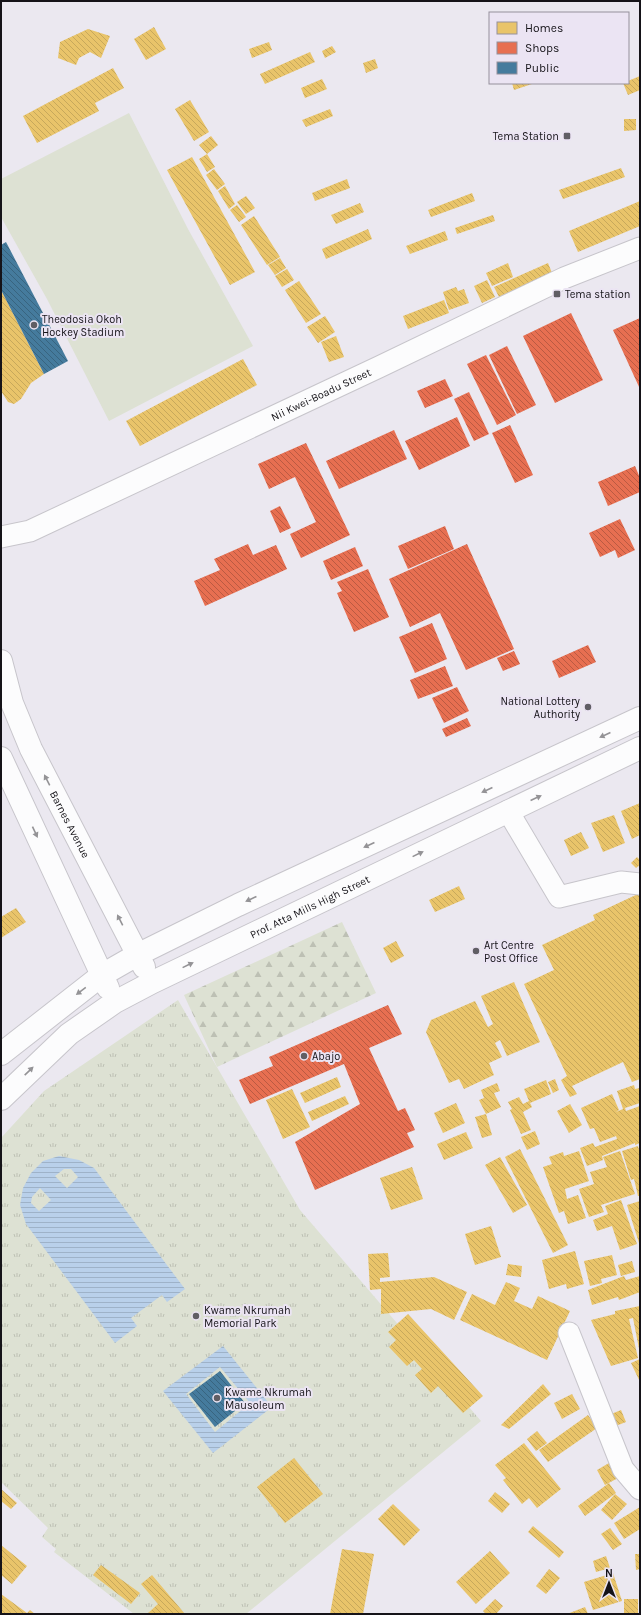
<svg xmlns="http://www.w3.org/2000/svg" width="641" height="1615" font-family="Karla,sans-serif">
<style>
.grass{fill:url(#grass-tufts)}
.forest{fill:url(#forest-firs)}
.garden{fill:#dde1d3}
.water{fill:url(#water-rules);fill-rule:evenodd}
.homes{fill:url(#homes-back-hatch)}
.shops{fill:url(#shops-back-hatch)}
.public{fill:url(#public-back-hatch)}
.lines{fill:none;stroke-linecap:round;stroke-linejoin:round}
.minor-casing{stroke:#c7c5cb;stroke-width:23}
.primary-casing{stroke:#c7c5cb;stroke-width:24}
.minor{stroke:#fcfcfd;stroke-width:21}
.primary{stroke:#fcfcfd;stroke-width:22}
.oneway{fill:#949396}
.poi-dot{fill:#605e64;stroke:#ebe4f3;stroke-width:1.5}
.labels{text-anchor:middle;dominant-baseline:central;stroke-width:4;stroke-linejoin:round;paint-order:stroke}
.poi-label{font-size:11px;fill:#151318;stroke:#ebe4f3;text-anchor:start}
.street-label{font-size:11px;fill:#151318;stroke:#ebe4f3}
</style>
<defs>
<pattern id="grass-tufts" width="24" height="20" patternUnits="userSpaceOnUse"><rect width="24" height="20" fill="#dde1d3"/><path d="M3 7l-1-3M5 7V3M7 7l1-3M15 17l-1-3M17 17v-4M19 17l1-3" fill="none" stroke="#bdc0b4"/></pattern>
<pattern id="forest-firs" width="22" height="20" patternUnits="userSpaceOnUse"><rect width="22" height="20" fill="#dde1d3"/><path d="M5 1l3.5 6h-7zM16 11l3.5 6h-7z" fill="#bdc0b4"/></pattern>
<pattern id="water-rules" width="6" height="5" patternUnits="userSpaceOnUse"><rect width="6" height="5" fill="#b9d0ea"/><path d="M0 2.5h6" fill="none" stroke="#9eb2c8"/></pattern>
<pattern id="homes-back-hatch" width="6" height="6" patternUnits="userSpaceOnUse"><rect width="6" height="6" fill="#e9c46a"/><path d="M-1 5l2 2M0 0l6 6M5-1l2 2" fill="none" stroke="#c7a85b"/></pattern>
<pattern id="shops-back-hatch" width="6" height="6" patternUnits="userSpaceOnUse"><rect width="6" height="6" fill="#e76f51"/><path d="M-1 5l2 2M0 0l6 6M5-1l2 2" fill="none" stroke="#ba5a42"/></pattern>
<pattern id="public-back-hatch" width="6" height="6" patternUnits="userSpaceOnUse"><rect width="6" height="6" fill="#457b9d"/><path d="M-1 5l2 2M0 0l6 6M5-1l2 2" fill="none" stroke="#38647f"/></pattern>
</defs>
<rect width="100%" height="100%" fill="#ebe8f0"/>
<polygon class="grass" points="178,1000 300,1210 481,1421 246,1614 134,1614 54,1552 56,1549 42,1537 48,1528 1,1482 1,1138 44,1091"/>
<polygon class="forest" points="342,922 376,993 217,1067 184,995"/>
<polygon class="garden" points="129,113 188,229 253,346 109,421 47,299 1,217 1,179"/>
<g class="water">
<path d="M59 1156 79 1160 94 1168 185 1289 167 1302 162 1295 131 1318 137 1326 115 1343 26 1224 20 1205 23 1188 31 1173 43 1161ZM64 1169H71L78 1177 67 1188 55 1176ZM40 1188 51 1200 39 1211 31 1203 32 1197Z"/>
<path d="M223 1346 272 1407 213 1453 163 1391ZM220 1367 250 1403 215 1432 186 1394Z"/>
</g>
<g class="homes">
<polygon points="154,27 166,49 146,60 134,39"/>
<polygon points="88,29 110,36 101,58 90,52 79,58 76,65 58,58 60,42"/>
<polygon points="269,42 272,50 252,58 249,49"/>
<polygon points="332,46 336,52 325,58 322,51"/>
<polygon points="310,52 315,62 265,84 260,74"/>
<polygon points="375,59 378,68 366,73 363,63"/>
<polygon points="113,68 124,88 95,103 99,111 37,143 23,116"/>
<polygon points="640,76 640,90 628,95 623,83 628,83 628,81"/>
<polygon points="322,79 327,89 305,98 301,88"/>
<polygon points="512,83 535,83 514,90"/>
<polygon points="190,100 209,132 194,141 175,109"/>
<polygon points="330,109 333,116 306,127 302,120"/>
<polygon points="624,119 636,119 636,130 624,131"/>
<polygon points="211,136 218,145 207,154 199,145"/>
<polygon points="207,154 215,167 207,172 199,159"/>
<polygon points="192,157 255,272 230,285 167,170"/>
<polygon points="621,168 625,177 563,199 559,190"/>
<polygon points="214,169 225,184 217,190 206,175"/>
<polygon points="347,179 350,188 315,201 312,193"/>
<polygon points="225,186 235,204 229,209 218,191"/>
<polygon points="472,193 475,201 431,217 428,210"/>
<polygon points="246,196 255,208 246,214 237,202"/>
<polygon points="640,201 640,226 578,252 569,231"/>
<polygon points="360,203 364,212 336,224 331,215"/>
<polygon points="237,205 246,217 239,222 230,210"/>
<polygon points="493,215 495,221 457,234 455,228"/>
<polygon points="254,216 280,257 267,265 241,225"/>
<polygon points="368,229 372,239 326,259 322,249"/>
<polygon points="445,231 448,240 410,254 406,246"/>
<polygon points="280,258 286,268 275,275 268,265"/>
<polygon points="508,263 513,277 492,286 486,273"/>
<polygon points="548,263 552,273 499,297 494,287"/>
<polygon points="287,269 294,280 282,287 275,276"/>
<polygon points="487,280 495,297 482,303 474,286"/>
<polygon points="299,281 321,314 306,323 285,290"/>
<polygon points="456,287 458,291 464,289 469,303 449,310 443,292"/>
<polygon points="1,290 44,374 31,383 21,399 14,404 8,402 1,391"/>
<polygon points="444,300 449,313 408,329 403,316"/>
<polygon points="325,316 335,332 318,343 307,327"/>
<polygon points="336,336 344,357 329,362 321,342"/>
<polygon points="243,359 257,385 140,446 126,421"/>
<polygon points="640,803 640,835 632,839 621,811"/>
<polygon points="614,815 625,843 603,852 591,823"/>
<polygon points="581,832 589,848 571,856 564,840"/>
<polygon points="637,857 640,860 640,865 636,868 631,863"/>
<polygon points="459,886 465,899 435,912 429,900"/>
<polygon points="640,893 640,1079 632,1082 623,1062 572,1086 577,1094 570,1097 561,1080 567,1076 524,984 554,970 542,945 595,920 593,915"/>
<polygon points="16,908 26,922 1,938 1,917"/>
<polygon points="396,941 404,956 391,963 383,948"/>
<polygon points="514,982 540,1042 507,1056 500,1040 495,1043 502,1057 489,1063 494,1075 464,1089 459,1079 449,1083 426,1032 431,1020 475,1001 488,1027 493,1024 481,996"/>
<polygon points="337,1077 341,1087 305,1103 300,1093"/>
<polygon points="555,1079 559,1090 553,1093 548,1082"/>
<polygon points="546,1080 551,1094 530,1103 532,1107 523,1112 531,1130 521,1134 510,1110 512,1109 508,1102 519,1097 523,1104 529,1101 524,1089"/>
<polygon points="497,1083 500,1091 494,1093 501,1107 486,1114 479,1100 484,1098 481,1090"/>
<polygon points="634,1085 635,1089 640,1088 640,1103 625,1108 626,1111 640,1106 640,1143 635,1145 635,1143 602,1156 603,1160 587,1166 580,1148 593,1143 595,1147 617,1139 616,1136 600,1142 594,1128 590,1129 581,1108 612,1094 619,1110 616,1112 623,1109 617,1091"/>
<polygon points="292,1089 310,1127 283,1139 266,1100"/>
<polygon points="345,1096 349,1104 312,1121 308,1112"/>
<polygon points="456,1103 465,1123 443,1133 434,1113"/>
<polygon points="570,1104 582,1125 569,1133 557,1111"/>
<polygon points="486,1114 492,1135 482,1138 475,1117"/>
<polygon points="535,1131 540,1144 527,1150 521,1137"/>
<polygon points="466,1132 473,1148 444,1160 437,1144"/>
<polygon points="638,1146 640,1153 640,1196 638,1196 634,1179 631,1180 622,1151"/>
<polygon points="520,1149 568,1245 553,1253 505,1157"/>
<polygon points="579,1151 589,1181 565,1189 567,1199 578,1195 586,1218 568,1224 564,1211 559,1213 543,1167 552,1164 549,1157 563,1152 564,1156"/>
<polygon points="620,1151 635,1194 601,1205 604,1212 589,1217 579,1189 594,1184 590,1172 607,1167 603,1157"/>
<polygon points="500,1157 527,1205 513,1213 485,1165"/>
<polygon points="412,1167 423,1199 391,1210 380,1178"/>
<polygon points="621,1200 637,1244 620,1250 612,1226 597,1231 593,1220 608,1214 605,1206"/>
<polygon points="640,1201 640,1242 639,1243 627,1205"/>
<polygon points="491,1226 501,1257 475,1265 465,1234"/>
<polygon points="575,1251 584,1284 567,1289 566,1284 549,1289 542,1260"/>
<polygon points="388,1253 390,1277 380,1278 380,1286 380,1282 434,1277 467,1292 454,1320 431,1309 381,1314 381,1289 370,1290 368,1254"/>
<polygon points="612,1255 617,1275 601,1279 602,1283 590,1286 584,1261"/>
<polygon points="632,1261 635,1272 621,1276 618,1265"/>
<polygon points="508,1264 522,1266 521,1277 506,1275"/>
<polygon points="624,1276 626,1280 640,1276 640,1292 619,1300 618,1297 592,1305 588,1290"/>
<polygon points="506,1282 520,1288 514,1301 532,1309 538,1296 570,1311 547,1360 460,1320 472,1294 495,1305"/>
<polygon points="640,1306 640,1354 633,1318 629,1319 638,1358 611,1366 591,1320 615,1314 615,1311"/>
<polygon points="408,1314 483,1396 463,1413 438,1386 431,1393 415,1375 422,1369 414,1360 407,1366 389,1347 396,1340 388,1332"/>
<polygon points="640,1359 640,1382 631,1363"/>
<polygon points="543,1384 551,1394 509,1429 501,1425"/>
<polygon points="572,1394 580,1409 562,1419 554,1403"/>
<polygon points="621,1410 626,1422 613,1427 609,1415"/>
<polygon points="588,1415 597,1428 548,1462 539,1450"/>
<polygon points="537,1431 547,1443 536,1451 527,1439"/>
<polygon points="524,1443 561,1489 537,1508 529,1498 522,1504 503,1480 506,1478 495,1465"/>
<polygon points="294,1458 323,1494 285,1523 257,1487"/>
<polygon points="609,1463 618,1478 605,1485 597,1470"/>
<polygon points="609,1483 616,1493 585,1516 578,1506"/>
<polygon points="1,1489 17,1503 11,1509 1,1501"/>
<polygon points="495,1492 510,1504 502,1513 488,1501"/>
<polygon points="615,1494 627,1504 612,1520 601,1510"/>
<polygon points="393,1504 420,1530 404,1546 378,1519"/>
<polygon points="640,1507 640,1529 624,1539 614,1523"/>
<polygon points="533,1526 564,1552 559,1558 528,1532"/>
<polygon points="610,1528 622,1544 613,1550 601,1534"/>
<polygon points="1,1545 27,1566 12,1584 1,1575"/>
<polygon points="342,1549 374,1554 363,1614 330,1614"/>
<polygon points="490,1551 510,1573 476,1604 456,1582"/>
<polygon points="635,1554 640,1554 640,1569 636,1570"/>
<polygon points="606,1556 610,1568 596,1572 593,1561"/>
<polygon points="101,1565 140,1593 131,1604 93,1575"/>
<polygon points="549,1569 560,1578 546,1594 536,1586"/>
<polygon points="613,1573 622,1601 593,1610 584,1582"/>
<polygon points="152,1575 185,1614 147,1614 158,1604 141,1584"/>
<polygon points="1,1594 27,1613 30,1610 35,1614 1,1614"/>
<polygon points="495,1599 503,1606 496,1614 486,1614 483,1611"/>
<rect x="624" y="1599" width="14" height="15"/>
<polygon points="585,1607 588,1614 567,1614"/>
</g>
<g class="shops">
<polygon points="571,313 603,380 555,403 523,336"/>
<polygon points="640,318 640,389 613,330"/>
<polygon points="507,346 536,405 517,414 489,355"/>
<polygon points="486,355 516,415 497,425 467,364"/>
<polygon points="445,379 453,396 425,408 417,391"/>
<polygon points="469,392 489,434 474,441 454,399"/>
<polygon points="457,417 470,446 419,470 405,441"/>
<polygon points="510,425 533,475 515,483 492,433"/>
<polygon points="394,430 407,459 339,489 326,461"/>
<polygon points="306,443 350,535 301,558 290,534 316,522 295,477 269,489 258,464"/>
<polygon points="635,466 640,478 640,492 608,506 598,482"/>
<polygon points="280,506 291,528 280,533 270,511"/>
<polygon points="620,519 635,550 618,558 615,550 600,557 589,533"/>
<polygon points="445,526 454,549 408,569 398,546"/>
<polygon points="248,544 253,555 276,545 287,569 205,606 194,581 220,570 214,559"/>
<polygon points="467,544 514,649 466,670 440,613 410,627 389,579"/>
<polygon points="355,547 363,566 331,580 323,561"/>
<polygon points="368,569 389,617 354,632 337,593 342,591 337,582"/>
<polygon points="432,623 447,659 415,673 399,637"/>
<polygon points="588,645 596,662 559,678 552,661"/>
<polygon points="514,651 520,664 503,671 497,658"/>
<polygon points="445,666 453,686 418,699 410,680"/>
<polygon points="457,687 469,711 444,723 432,698"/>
<polygon points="467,718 471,726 446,737 442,729"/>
<polygon points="388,1005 402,1034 369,1048 398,1111 405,1108 415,1130 407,1133 414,1147 315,1190 295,1142 360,1104 344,1064 250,1104 239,1080 273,1066 269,1057"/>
</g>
<g class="public">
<polygon points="6,242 68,361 44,374 1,290 1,245"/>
<polygon points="220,1371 245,1403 215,1427 189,1394"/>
</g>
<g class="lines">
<defs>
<g id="minor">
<path id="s1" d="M1 537 30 531 379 367 564 278 640 248"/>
<polyline points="508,811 559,897 621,882 640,884"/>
<polyline points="569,1333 623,1469 640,1489"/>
</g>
<g id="primary">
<path id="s2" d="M1 661 12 703 31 749 144 967"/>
<polyline points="1,758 108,988"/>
<polyline points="1,1054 102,975 137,955 238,905 640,718"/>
<path id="s3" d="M1 1099 69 1034 115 1002 153 982 640 748"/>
</g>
</defs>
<use href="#minor" class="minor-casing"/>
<use href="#primary" class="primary-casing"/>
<use href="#minor" class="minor"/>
<use href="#primary" class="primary"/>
</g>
<defs><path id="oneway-solid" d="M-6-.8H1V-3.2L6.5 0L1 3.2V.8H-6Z"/></defs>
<g class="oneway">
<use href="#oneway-solid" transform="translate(605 735) rotate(155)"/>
<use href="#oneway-solid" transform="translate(47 780) rotate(-117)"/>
<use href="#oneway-solid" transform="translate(487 790) rotate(155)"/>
<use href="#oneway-solid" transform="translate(536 798) rotate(-25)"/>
<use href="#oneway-solid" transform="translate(35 832) rotate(65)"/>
<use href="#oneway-solid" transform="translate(369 845) rotate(155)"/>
<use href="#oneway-solid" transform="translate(418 854) rotate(-26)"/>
<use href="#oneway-solid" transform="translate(251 899) rotate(155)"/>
<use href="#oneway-solid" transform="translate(120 920) rotate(-117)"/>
<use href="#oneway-solid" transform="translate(188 965) rotate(-26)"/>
<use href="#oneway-solid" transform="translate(81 991) rotate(143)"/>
<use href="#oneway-solid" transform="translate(29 1071) rotate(-44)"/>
</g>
<g class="poi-dot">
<rect x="563" y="132" width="8" height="8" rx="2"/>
<rect x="553" y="290" width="8" height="8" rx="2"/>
<circle cx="34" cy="325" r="4"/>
<circle cx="588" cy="707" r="4"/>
<circle cx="476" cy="951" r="4"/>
<circle cx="304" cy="1056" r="4"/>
<circle cx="196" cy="1316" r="4"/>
<circle cx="217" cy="1398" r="4"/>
</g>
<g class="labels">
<g class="poi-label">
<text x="559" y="136" text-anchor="end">Tema Station</text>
<text x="565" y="294">Tema station</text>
<text x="42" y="319">Theodosia Okoh<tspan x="42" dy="13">Hockey Stadium</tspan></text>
<text x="580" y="701" text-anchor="end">National Lottery<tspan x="580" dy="13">Authority</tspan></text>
<text x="484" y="945">Art Centre<tspan x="484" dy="13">Post Office</tspan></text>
<text x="312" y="1056">Abajo</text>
<text x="204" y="1310">Kwame Nkrumah<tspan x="204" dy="13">Memorial Park</tspan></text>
<text x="225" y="1392">Kwame Nkrumah<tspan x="225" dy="13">Mausoleum</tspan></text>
</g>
<g class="street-label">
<text stroke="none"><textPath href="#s1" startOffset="351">Nii Kwei-Boadu Street</textPath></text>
<text stroke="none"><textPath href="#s2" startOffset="178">Barnes Avenue</textPath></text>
<text stroke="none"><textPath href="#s3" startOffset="367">Prof. Atta Mills High Street</textPath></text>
</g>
</g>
<rect width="641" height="1615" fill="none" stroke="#151318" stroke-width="4"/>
<rect x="489" y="12" width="140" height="72" fill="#ebe4f3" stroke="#95909b"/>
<rect x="497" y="22" width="20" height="12" fill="#e9c46a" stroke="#95909b"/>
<text x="525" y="32" font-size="12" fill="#151318">Homes</text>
<rect x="497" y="42" width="20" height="12" fill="#e76f51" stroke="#95909b"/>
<text x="525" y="52" font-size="12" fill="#151318">Shops</text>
<rect x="497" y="62" width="20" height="12" fill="#457b9d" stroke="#95909b"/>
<text x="525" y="72" font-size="12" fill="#151318">Public</text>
<g transform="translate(609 1583)" stroke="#ebe4f3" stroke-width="3" paint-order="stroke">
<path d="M0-3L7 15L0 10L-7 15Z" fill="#151318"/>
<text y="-6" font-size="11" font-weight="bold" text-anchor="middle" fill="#151318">N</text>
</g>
</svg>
